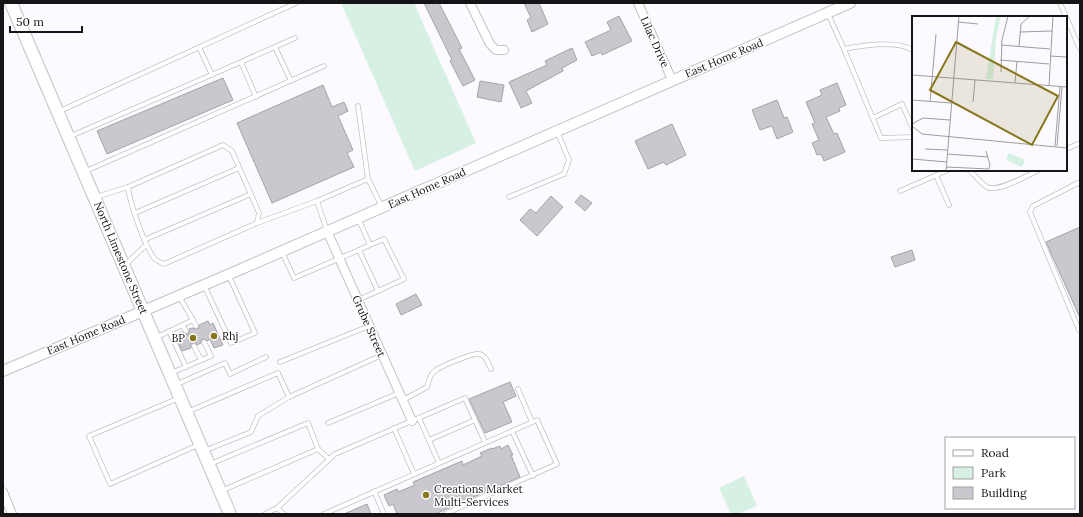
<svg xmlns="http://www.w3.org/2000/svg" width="1083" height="517" font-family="Lora,serif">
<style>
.green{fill:#d7f0e4}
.building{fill:#cac7ce;stroke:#a5a2a9}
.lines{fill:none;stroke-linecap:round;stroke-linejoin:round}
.service-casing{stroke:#c4c0c7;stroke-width:5.5}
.minor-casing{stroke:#c4c0c7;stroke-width:10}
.tertiary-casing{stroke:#c4c0c7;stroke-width:12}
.primary-casing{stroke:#c4c0c7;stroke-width:14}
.service{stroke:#fff;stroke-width:4}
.minor{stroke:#fff;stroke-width:8}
.tertiary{stroke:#fff;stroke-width:10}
.primary{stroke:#fff;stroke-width:12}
.poi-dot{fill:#87771c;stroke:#fff;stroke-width:1.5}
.labels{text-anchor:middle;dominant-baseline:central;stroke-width:3;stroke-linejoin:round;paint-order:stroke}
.street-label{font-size:11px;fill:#161417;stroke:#fff}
.poi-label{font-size:11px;fill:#161417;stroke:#fff;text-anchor:start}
.inset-road{fill:none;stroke:#a09da2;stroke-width:1}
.view{fill:#87771c;fill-opacity:0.15;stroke:#87771c;stroke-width:2}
.inset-edge{fill:none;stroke:#161417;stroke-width:2}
</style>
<rect width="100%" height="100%" fill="#fcf9ff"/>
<g class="green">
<polygon points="341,3 414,3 476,143 415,171"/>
<polygon points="744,476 757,506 738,514 731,514 719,488"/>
</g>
<g class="building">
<polygon points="424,3 439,3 462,48 459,49 475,80 463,86 450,61 452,60"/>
<polygon points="524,3 539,3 548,24 532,32 527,20 531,18"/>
<polygon points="619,16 632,41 602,55 601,52 592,56 585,42 611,30 607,22"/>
<polygon points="572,48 577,60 562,68 563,71 526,91 532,103 521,108 509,82 547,65 545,61"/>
<polygon points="223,78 233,100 107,154 97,131"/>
<polygon points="480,81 504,85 501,102 477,97"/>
<polygon points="837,83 846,105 839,108 840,111 826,117 834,134 837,133 845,152 824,161 821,154 817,155 812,143 819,140 812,124 815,123 806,102 822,95 820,90"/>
<polygon points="323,85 332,107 344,102 348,111 338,116 353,150 347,153 354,167 272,203 237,123"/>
<polygon points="777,100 784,118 787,117 793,132 777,139 772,126 760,130 752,110"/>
<polygon points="672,124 686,155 666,165 664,162 648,169 635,141"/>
<polygon points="581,195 592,203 585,211 575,202"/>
<polygon points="551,196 563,207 537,236 520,220 530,209 536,213"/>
<polygon points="1080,227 1080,318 1046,242"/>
<polygon points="912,250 915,260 895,267 891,257"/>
<polygon points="416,294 422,305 401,315 396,304"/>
<polygon points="208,321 210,325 213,323 223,345 214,348 210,339 207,341 204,339 201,340 201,343 197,345 196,343 193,343 191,344 191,348 182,351 175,335 182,332 185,334 188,334 189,332 189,329 193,328 197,329 199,328 199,325"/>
<polygon points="510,382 516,396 503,402 512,422 485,433 469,399"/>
<polygon points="508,445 513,455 511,455 520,477 435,514 397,514 393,504 389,506 384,495 397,489 398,492 415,485 413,482 462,461 463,465 482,456 480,453 492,448 492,449 500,446 501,449"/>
<polygon points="367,504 371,514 344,514"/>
</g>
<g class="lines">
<defs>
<g id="service">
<polyline points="1060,3 1080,49"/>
<polyline points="828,14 844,49 881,138 913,137"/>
<polyline points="199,47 212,75"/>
<polyline points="275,47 291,81"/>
<path d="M844 49C864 45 895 40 913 50"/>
<polyline points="241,62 295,38"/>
<polyline points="358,106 368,179"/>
<polyline points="60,111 296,3"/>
<polyline points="873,118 902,104 913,129"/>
<polyline points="71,136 241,62 256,97"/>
<path d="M223 145 232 151 259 213 257 223 164 264C161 262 156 261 154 258 144 244 130 204 128 187Z"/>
<polyline points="1066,149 1080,143"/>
<path d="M969 170C975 175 980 183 987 187 997 193 1028 175 1039 170"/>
<polyline points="86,171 324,66"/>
<polyline points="936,175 949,205"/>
<polyline points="1080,182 1033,206 1030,212 1079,330 1080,329"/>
<polyline points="900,191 948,170"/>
<polyline points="96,197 128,187"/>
<polyline points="509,197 564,174 569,160 557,131"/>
<polyline points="317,201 368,179 382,207"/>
<polyline points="135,213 239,168"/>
<polyline points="358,218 370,245 384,239 404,279 378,291 359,250 370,245"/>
<polyline points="257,223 317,201 327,231"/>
<polyline points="144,240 251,194"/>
<polyline points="282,252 294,278 359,250"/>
<polyline points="126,264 146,245"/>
<polyline points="204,285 231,343 255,333 229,276"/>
<polyline points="358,300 378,291"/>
<polyline points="193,320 196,326"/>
<polyline points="182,325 186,331"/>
<polyline points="169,331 186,367"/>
<polyline points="155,338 193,320 179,296"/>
<polyline points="194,346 201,360"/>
<polyline points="280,362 369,326"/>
<polyline points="171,373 211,356 204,342"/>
<polyline points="175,385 225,363 230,374 266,357"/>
<polyline points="518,389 532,422"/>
<polyline points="179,398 89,436 110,484 198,445"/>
<path d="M403 400 427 387C429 380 430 374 436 370 442 366 474 352 480 354 487 357 488 363 491 369"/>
<polyline points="187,412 278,373 289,397"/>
<polyline points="419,418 439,463"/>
<polyline points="328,423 399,393"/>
<polyline points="394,428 414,474"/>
<polyline points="512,431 533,476"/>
<polyline points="429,440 475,420"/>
<polyline points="318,449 329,459"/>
<polyline points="204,451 251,432 258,416 289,397 382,355"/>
<polyline points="210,464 308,423 318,449 221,491"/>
<polyline points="374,491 384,514"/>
<polyline points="277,508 284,514"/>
<polyline points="265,514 277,508 335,454 465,398 485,442"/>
<polyline points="324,514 537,420 557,464 445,514"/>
</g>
<g id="minor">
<polyline points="470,3 490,44 496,50 504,50"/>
<polyline points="638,3 672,80"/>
<polyline points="327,231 412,421"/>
<polyline points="3,492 12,514"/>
</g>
<polyline id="tertiary" points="3,371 239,270 850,3"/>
<polyline id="primary" points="11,3 230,514"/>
</defs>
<use href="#service" class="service-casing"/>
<use href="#minor" class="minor-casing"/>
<use href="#tertiary" class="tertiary-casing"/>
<use href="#primary" class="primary-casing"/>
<use href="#service" class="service"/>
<use href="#minor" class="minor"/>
<use href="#tertiary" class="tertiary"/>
<use href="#primary" class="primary"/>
</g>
<g class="poi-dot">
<circle cx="214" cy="336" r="4"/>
<circle cx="193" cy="338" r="4"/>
<circle cx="426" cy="495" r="4"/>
</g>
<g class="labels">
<g class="street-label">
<text transform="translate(655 42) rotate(66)">Lilac Drive</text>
<text transform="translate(724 58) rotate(-23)">East Home Road</text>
<text transform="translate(427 188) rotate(-24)">East Home Road</text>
<text transform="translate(121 258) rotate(67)">North Limestone Street</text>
<text transform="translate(369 326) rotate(66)">Grube Street</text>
<text transform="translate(86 335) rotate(-23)">East Home Road</text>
</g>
<g class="poi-label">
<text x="222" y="336">Rhj</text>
<text x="185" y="338" text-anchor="end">BP</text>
<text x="434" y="489">Creations Market<tspan x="434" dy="13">Multi-Services</tspan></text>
</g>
</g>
<g transform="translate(912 16)">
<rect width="155" height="155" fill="#fcf9ff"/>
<path d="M84 0H89L84 23 81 63H74ZM97 137 113 144 110 151 94 144Z" fill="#d7f0e4"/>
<path class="inset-road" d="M46 6 66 8M108 16 140 15M89 29 138 33M107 30 109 8 118 0M0 32V52M138 40 155 41M155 42V56M88 44 137 48M89 56 90 24 96 0M0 59 155 71M103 67 105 45M137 70 141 0M0 84 39 87M18 86 24 18M61 86 63 64M0 108 11 102 38 104M0 110 10 118 155 132M143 130 148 70M145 130 150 71M13 133 35 134M35 138 76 141M0 143 35 146M34 151 77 153 78 149 74 135M34 155 47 0"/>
<path class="view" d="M44 26 146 80 120 129 18 74Z"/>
<rect width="155" height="155" class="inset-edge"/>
</g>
<rect width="1083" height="517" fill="none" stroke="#161417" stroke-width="8"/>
<rect x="945" y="437" width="130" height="72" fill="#ffffff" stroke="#a2a1a2"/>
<rect x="953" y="450" width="20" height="6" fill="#ffffff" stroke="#a2a1a2"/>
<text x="981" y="457" font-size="12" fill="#161417">Road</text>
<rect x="953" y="467" width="20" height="12" fill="#d7f0e4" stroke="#a2a1a2"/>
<text x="981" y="477" font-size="12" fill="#161417">Park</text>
<rect x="953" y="487" width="20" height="12" fill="#cac7ce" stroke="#a2a1a2"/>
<text x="981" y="497" font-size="12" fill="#161417">Building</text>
<path d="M10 26v6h72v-6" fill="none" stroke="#161417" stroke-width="2"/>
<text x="16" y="26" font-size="12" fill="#161417" stroke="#ffffff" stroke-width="3" paint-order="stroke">50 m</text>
</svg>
